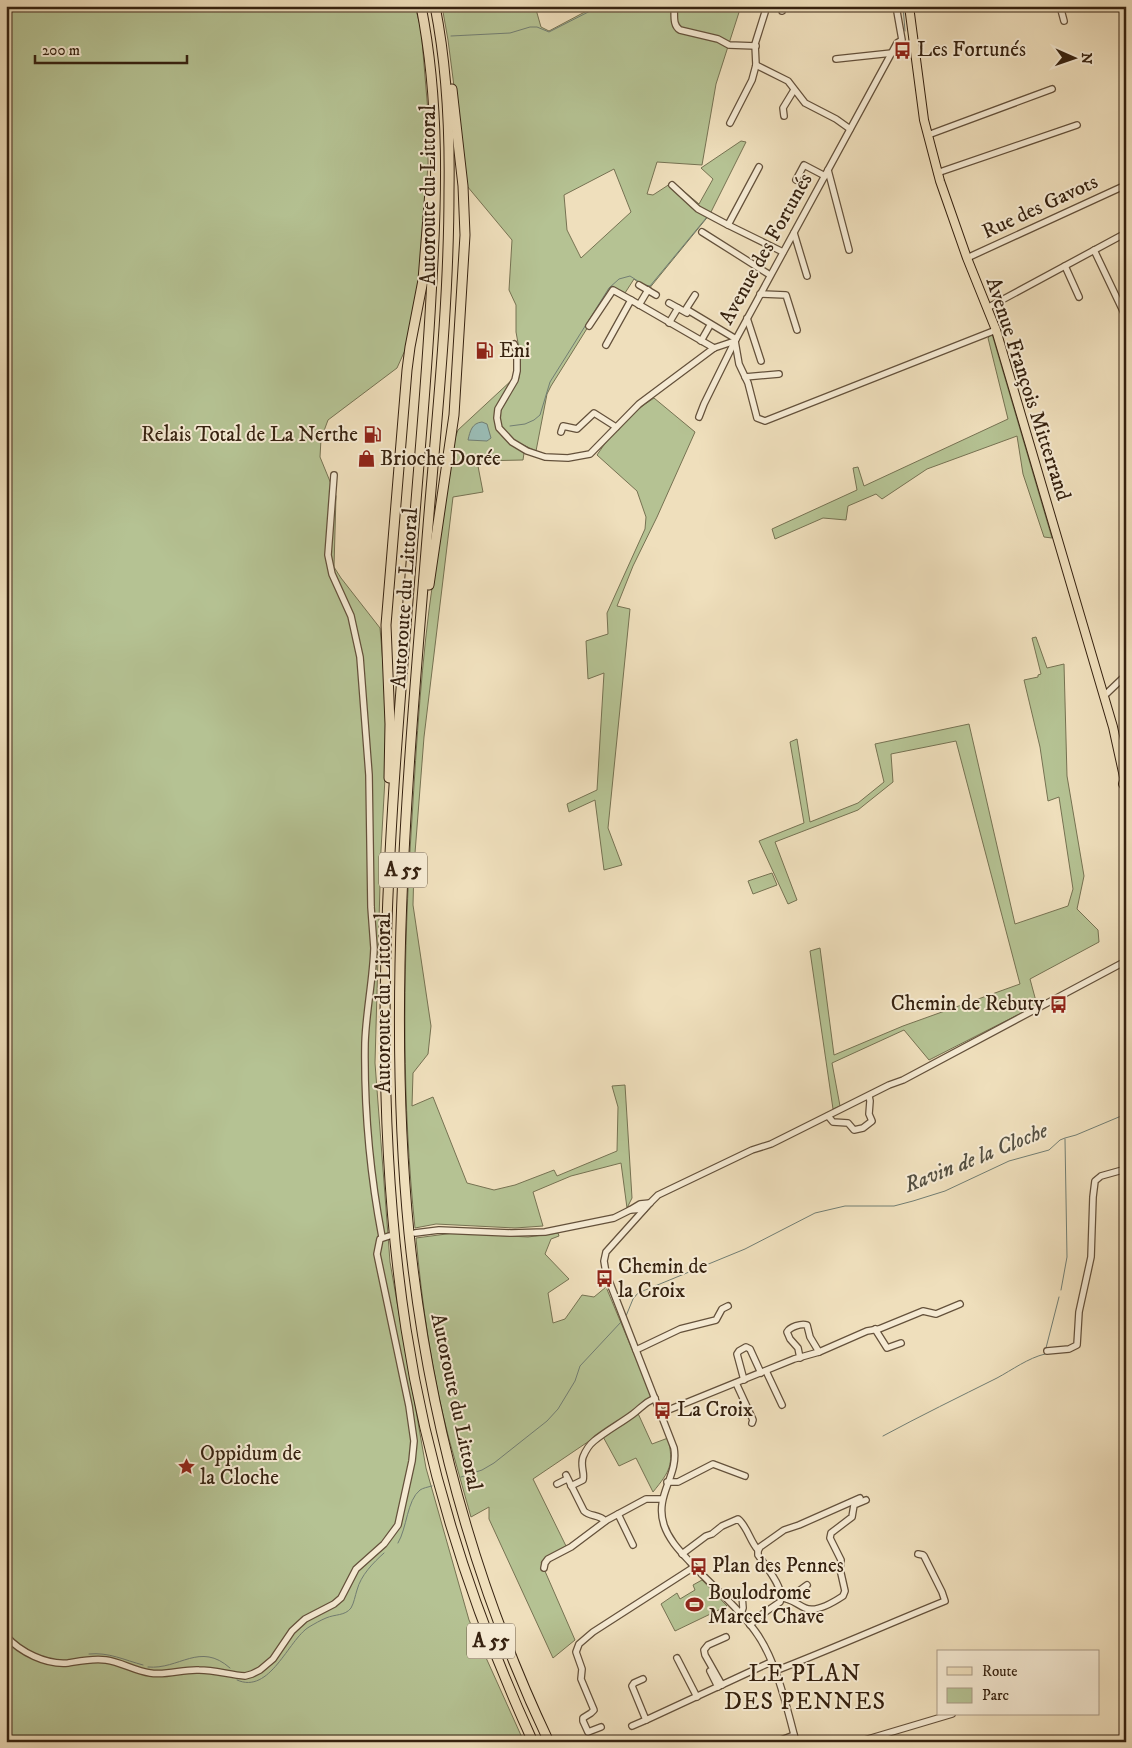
<svg xmlns="http://www.w3.org/2000/svg" width="1132" height="1748" font-family="'IM FELL DW Pica',serif">
<style>
.green{fill:#b5c293;stroke:#767252;fill-rule:evenodd}
.water{fill:#9abcb5;stroke:#727e73}
.lines{fill:none;stroke-linecap:round;stroke-linejoin:round}
.stream{stroke:#727e73;stroke-width:1}
.minor-casing{stroke:#64513b;stroke-width:8}
.major-casing{stroke:#362210;stroke-width:10}
.highway-casing{stroke:#362210;stroke-width:11}
.minor{stroke:#f5ead3;stroke-width:5.5}
.major{stroke:#efdfbc;stroke-width:8}
.highway{stroke:#efdfbc;stroke-width:9}
.labels{text-anchor:middle;dominant-baseline:central;stroke-width:4;stroke-linejoin:round;paint-order:stroke}
.shield{fill:#f5ead3;stroke:#6f5e4a;stroke-width:1}
.shield-label{font-size:20px;font-weight:bold;fill:#362210}
.poi-label{font-size:21px;fill:#362210;stroke:#f5ead3;text-anchor:start}
.street-label{font-size:21px;fill:#362210;stroke:#f5ead3}
.water-label{font-size:22px;font-style:italic;fill:#545042;stroke:#f5ead3}
.quarter-label{font-size:24px;letter-spacing:1px;fill:#362210;stroke:#f5ead3}
</style>
<rect width="100%" height="100%" fill="#efdfbc"/>
<filter id="stains"><feTurbulence type="fractalNoise" baseFrequency=".004" numOctaves="4"/><feColorMatrix values="0 0 0 0 .2 0 0 0 0 .09 0 0 0 0 .02 0 0 0 .5 -.17"/></filter>
<radialGradient id="worn" r=".72"><stop offset=".6" stop-color="#630" stop-opacity="0"/><stop offset="1" stop-color="#630" stop-opacity=".3"/></radialGradient>
<g class="green">
<polygon points="6,6 415,6 421,29 428,112 428,164 421,267 406,348 397,368 328,420 321,439 320,457 336,496 334,567 341,578 380,628 388,724 381,850 375,1063 390,1262 426,1468 469,1620 524,1742 6,1742"/>
<path d="M442 6H535L541 27 549 31 596 6H741L716 84 702 165 657 162 647 194 653 195 673 182 699 204 713 179 701 168 741 141 746 142 710 214 648 290 634 279 625 293 613 287 551 386 547 394 536 451 517 442 507 434 499 423 500 412 519 378 520 354 516 332V305L509 290 512 240 467 186 448 40ZM614 169 631 212 581 258 567 230 564 195Z"/>
<polygon points="992,334 1052,538 1044,537 1023,474 1017,436 927,469 882,499 876,494 848,506 846,520 823,518 775,539 772,529 857,490 853,468 858,467 864,486 1008,419 988,338"/>
<path d="M513 379C507 389 493 414 497 426 500 438 514 446 524 453L523 460 477 461 483 492 453 497 424 737 414 866 413 905 431 1026 428 1054 413 1073 412 1106 433 1097 467 1183 494 1190 515 1185 554 1170 557 1176 617 1151 618 1107 612 1086 625 1085 632 1198 627 1208 621 1163 571 1176 533 1192 543 1226 515 1228 436 1224 415 1228C402 1103 403 977 410 851 415 771 419 690 429 610 436 553 446 497 454 441L458 430Z"/>
<path d="M654 398 695 432 657 517 633 566 617 606 630 609 608 828 622 865 604 870 595 800 569 812 567 804 597 790 604 673 588 679 586 641 608 634 607 613 645 529 646 517 637 491 597 455C612 432 631 413 654 398Z"/>
<polygon points="1036,637 1047,668 1064,664 1067,776 1084,876 1077,909 1098,930 1099,942 1030,979 1037,1005 929,1060 904,1030 832,1063 840,1106 833,1109 810,951 820,948 834,1055 903,1026 1020,984 956,741 891,754 893,782 858,810 775,842 797,900 788,904 759,841 804,823 790,742 797,739 810,822 858,803 884,782 875,744 969,724 1015,924 1068,906 1073,889 1059,797 1048,801 1040,747 1024,680 1038,677 1038,675 1041,674 1032,638"/>
<polygon points="772,873 777,885 753,894 748,881"/>
<path d="M454 1233 528 1237 558 1233 559 1236 551 1239 545 1254 569 1279 548 1293 553 1323 565 1319 582 1295 594 1297 606 1287 652 1397 636 1409 652 1444 668 1438C674 1465 670 1471 653 1492L636 1458 619 1466 601 1433 533 1479 566 1546 541 1562 575 1640 553 1658 489 1519V1507L471 1517C464 1491 456 1465 449 1439 432 1375 422 1304 416 1238Z"/>
<polygon points="702,1580 727,1606 675,1631 661,1604 677,1593 680,1599 695,1590 693,1585"/>
</g>
<path class="water" d="M482 422 487 424 491 438 487 441 468 440C470 431 472 423 482 422Z"/>
<g class="lines">
<g class="stream">
<polyline points="903,6 905,31"/>
<polyline points="451,36 510,33 530,27 537,27 549,32 600,6"/>
<polyline points="645,285 650,286 707,217"/>
<polyline points="510,426 525,424 534,420 540,415 550,382 609,288 619,279 630,276 641,283"/>
<polyline points="1061,1290 1067,1257 1065,1139"/>
<polyline points="626,1316 633,1299 638,1293 745,1249 815,1213 845,1206 894,1206 913,1201 945,1191 1009,1161 1049,1150 1060,1140 1065,1138 1076,1135 1126,1114"/>
<polyline points="1046,1348 1059,1297"/>
<path d="M883 1436C920 1416 959 1397 997 1378 1012 1370 1028 1358 1045 1354"/>
<polyline points="461,1477 482,1470 494,1463 547,1421 558,1409 575,1381 580,1366 621,1322"/>
<path d="M398 1543C407 1528 407 1500 420 1490 423 1488 428 1487 432 1486"/>
<path d="M89 1654C109 1652 124 1660 143 1665"/>
<path d="M148 1667C179 1670 200 1641 230 1668"/>
<path d="M237 1680C270 1695 288 1640 309 1627 314 1624 321 1620 326 1618 335 1614 345 1616 351 1608 354 1603 355 1596 357 1590 361 1575 373 1563 384 1553"/>
</g>
<defs>
<g id="minor">
<path d="M674 6C675 14 672 25 680 30L718 39 729 45 756 46"/>
<polyline points="781,6 782,11"/>
<polyline points="791,6 798,6"/>
<polyline points="896,6 902,40 897,43 735,341 739,364 748,383 757,418 765,421 996,330"/>
<polyline points="1060,6 1064,21"/>
<polyline points="836,59 892,53"/>
<polyline points="756,65 788,81 805,103 836,119 850,129"/>
<polyline points="784,116 783,108 794,90"/>
<polyline points="730,123 752,80 756,65 755,44 767,6"/>
<polyline points="928,135 1052,89"/>
<polyline points="759,167 728,225 783,252"/>
<polyline points="828,170 849,250"/>
<polyline points="937,173 1077,125"/>
<polyline points="796,180 804,165 825,176"/>
<polyline points="672,185 698,209 728,225"/>
<polyline points="702,232 770,275"/>
<polyline points="794,233 807,276"/>
<polyline points="1094,250 1124,313 1126,312"/>
<polyline points="967,258 1126,185"/>
<polyline points="1065,266 1079,297"/>
<polyline points="639,285 656,295"/>
<polyline points="760,294 786,295 797,330"/>
<polyline points="695,295 686,309 736,339"/>
<polyline points="669,303 687,313"/>
<polyline points="639,305 648,290"/>
<polyline points="987,308 1126,233"/>
<polyline points="747,318 761,361"/>
<polyline points="669,323 678,308"/>
<polyline points="589,326 613,290 631,300"/>
<polyline points="701,341 709,327"/>
<polyline points="514,344 517,352 517,371 515,380 498,409 497,418 499,428 512,442 527,451 545,457 568,458 590,454 639,404 714,348 735,341"/>
<polyline points="606,345 631,300 714,348"/>
<polyline points="745,377 779,374"/>
<polyline points="699,417 704,404 735,341"/>
<polyline points="561,432 563,426 577,429 594,413 616,427"/>
<path d="M334 475 328 555 332 574 351 616 360 657 369 775 371 907 374 948C373 980 366 1011 365 1043 364 1108 370 1174 382 1237"/>
<polyline points="1104,696 1126,675"/>
<polyline points="828,1116 833,1122 848,1123 854,1130 863,1128 872,1121 869,1114 870,1101 869,1096"/>
<polyline points="644,1209 630,1210 640,1204 650,1203"/>
<polyline points="415,1233 439,1230 511,1233 545,1232 614,1218 630,1210"/>
<polyline points="875,1329 887,1348 901,1343"/>
<polyline points="636,1350 680,1329 716,1320 722,1309 728,1306"/>
<polyline points="1047,1351 1069,1349 1077,1345 1079,1312 1091,1257 1093,1197 1095,1181 1101,1176 1126,1169"/>
<path d="M800 1358 798 1348 790 1339 787 1332C790 1327 801 1323 807 1325L810 1337 819 1352"/>
<polyline points="766,1371 782,1405"/>
<polyline points="744,1380 737,1354 739,1351 746,1347 750,1349 761,1373"/>
<polyline points="736,1383 753,1420 752,1423"/>
<polyline points="661,1413 794,1359 819,1352 867,1331 879,1329 923,1311 936,1314 960,1304"/>
<path d="M566 1475 584 1511C590 1517 599 1514 605 1521"/>
<polyline points="667,1482 678,1482 713,1464 745,1476"/>
<polyline points="557,1484 567,1479"/>
<path d="M571 1486 583 1480C585 1473 580 1466 583 1457 585 1452 589 1445 594 1441 606 1431 621 1423 633 1414 642 1407 644 1403 655 1398"/>
<polyline points="618,1514 633,1545"/>
<path d="M682 1554 706 1536 712 1534 722 1526 738 1519C747 1526 750 1541 758 1550"/>
<polyline points="544,1568 545,1563 548,1559 571,1547 607,1520 646,1499 662,1499"/>
<path d="M782 1598C792 1599 796 1604 805 1608 816 1613 834 1602 843 1596L845 1591 840 1569 841 1560 830 1538 831 1533 852 1517 854 1505 866 1500"/>
<polyline points="788,1599 807,1585"/>
<polyline points="741,1614 743,1608 742,1595"/>
<path d="M750 1625 761 1615 780 1602C786 1590 765 1565 758 1555V1551L760 1547 784 1530 799 1525 860 1498"/>
<path d="M6 1636C20 1652 46 1665 68 1663 80 1661 93 1658 106 1660 121 1662 135 1671 150 1673 166 1676 183 1669 199 1670 215 1670 230 1675 245 1676L252 1674 260 1670 273 1659 292 1631 305 1619 334 1604 341 1598 356 1569 384 1544 398 1525 412 1461 414 1441 409 1406 377 1254 380 1239 389 1236"/>
<polyline points="677,1658 697,1697"/>
<polyline points="710,1671 718,1687"/>
<path d="M775 1671C832 1649 888 1624 945 1601L942 1592 924 1556 923 1555 918 1554"/>
<polyline points="643,1679 634,1683 632,1686 646,1720 771,1662"/>
<polyline points="722,1685 705,1655 704,1650 708,1645 726,1637"/>
<polyline points="632,1726 646,1720"/>
<polyline points="601,1727 588,1732 583,1721 583,1718 591,1713 594,1710 581,1679 582,1669 576,1652 579,1644 593,1632 694,1567"/>
<polyline points="776,1742 794,1735"/>
<path d="M796 1742C787 1708 776 1659 755 1631 737 1606 711 1585 690 1562 680 1551 669 1540 664 1525 654 1495 679 1476 674 1448L606 1273 604 1261 606 1252 650 1203 658 1195 752 1150 771 1144 889 1085 903 1080 1126 961"/>
<polyline points="858,1742 952,1714"/>
</g>
<g id="major">
<polyline points="909,6 924,120 940,181 967,258 996,330 1113,727 1124,777"/>
<polyline points="1126,775 1123,784 1126,789"/>
</g>
<g id="highway">
<path d="M421 6C440 102 437 200 431 297 427 374 420 450 414 526 393 793 365 1063 406 1329 428 1472 473 1611 533 1742"/>
<path d="M435 6C447 67 450 129 449 191 449 303 437 415 428 526 409 761 386 998 409 1233 427 1409 473 1582 549 1742"/>
<polyline points="429,585 454,415 465,235 463,186 452,89"/>
<polyline points="389,778 390,724 386,625 407,370 410,347 423,280 430,191"/>
</g>
</defs>
<use href="#minor" class="minor-casing"/>
<use href="#major" class="major-casing"/>
<use href="#highway" class="highway-casing"/>
<use href="#minor" class="minor"/>
<use href="#major" class="major"/>
<use href="#highway" class="highway"/>
</g>
<defs>
<symbol id="bus-bare" viewBox="-9 -9 18 18"><path d="M-5-6H5V4H4V6H2V4H-2V6H-4V4H-5ZM-3.5-4V0h7V-4ZM-3.5 1.2v1.5H-2V1.2ZM2 1.2v1.5H3.5V1.2Z" fill="#8f2418" stroke="#f5ead3" stroke-width="2.5" paint-order="stroke"/></symbol>
<symbol id="fuel-bare" viewBox="-9 -9 18 18"><path d="M-5.5-6h7V0h2V4h1.3V-2.5L3-4.5l.8-.8L6-3V5H2.5V1h-1V6h-7ZM-4.2-4.7v3.2H.2V-4.7Z" fill="#8f2418" stroke="#f5ead3" stroke-width="2.5" paint-order="stroke"/></symbol>
<symbol id="shop-bare" viewBox="-9 -9 18 18"><path d="M-5-2.5h2.3a2.7 3.5 0 0 1 5.4 0H5L5.5 6h-11ZM-1.5-2.5h3a1.5 2.3 0 0 0-3 0Z" fill="#8f2418" stroke="#f5ead3" stroke-width="2.5" paint-order="stroke"/></symbol>
<symbol id="sight-bare" viewBox="-9 -9 18 18"><path d="M0-6L1.8-2.2L6-1.7L2.9 1.2L3.7 5.4L0 3.3L-3.7 5.4L-2.9 1.2L-6-1.7L-1.8-2.2Z" fill="#8f2418" stroke="#f5ead3" stroke-width="2.5" paint-order="stroke"/></symbol>
<symbol id="stadium-bare" viewBox="-9 -9 18 18"><path d="M0-5a6.5 5 0 1 0 0 10a6.5 5 0 1 0 0-10ZM-3.5-1.8h7v3.6h-7Z" fill="#8f2418" stroke="#f5ead3" stroke-width="2.5" paint-order="stroke"/></symbol>
</defs>
<g fill-rule="evenodd">
<use href="#bus-bare" x="890" y="38" width="25" height="25"/>
<use href="#fuel-bare" x="472" y="338" width="25" height="25"/>
<use href="#fuel-bare" x="360" y="422" width="25" height="25"/>
<use href="#shop-bare" x="354" y="446" width="25" height="25"/>
<use href="#bus-bare" x="1046" y="992" width="25" height="25"/>
<use href="#bus-bare" x="592" y="1266" width="25" height="25"/>
<use href="#bus-bare" x="650" y="1398" width="25" height="25"/>
<use href="#sight-bare" x="174" y="1454" width="25" height="25"/>
<use href="#bus-bare" x="686" y="1554" width="25" height="25"/>
<use href="#stadium-bare" x="682" y="1592" width="25" height="25"/>
</g>
<g class="labels">
<g class="shield">
<rect x="379" y="852.5" width="48" height="35" rx="4"/>
<rect x="467" y="1623.5" width="48" height="35" rx="4"/>
</g>
<g class="shield-label">
<text x="403" y="870">A 55</text>
<text x="491" y="1641">A 55</text>
</g>
<g class="poi-label">
<text x="917" y="50">Les Fortunés</text>
<text x="499" y="351">Eni</text>
<text x="358" y="435" text-anchor="end">Relais Total de La Nerthe</text>
<text x="380" y="459">Brioche Dorée</text>
<text x="1044" y="1004" text-anchor="end">Chemin de Rebuty</text>
<text x="618" y="1267">Chemin de<tspan x="618" dy="24">la Croix</tspan></text>
<text x="677" y="1410">La Croix</text>
<text x="200" y="1454">Oppidum de<tspan x="200" dy="24">la Cloche</tspan></text>
<text x="712" y="1566">Plan des Pennes</text>
<text x="708" y="1593">Boulodrome<tspan x="708" dy="24">Marcel Chave</tspan></text>
</g>
<g class="street-label">
<text transform="translate(429 195) rotate(-90)">Autoroute du Littoral</text>
<text transform="translate(1040 207) rotate(-25)">Rue des Gavots</text>
<text transform="translate(766 249) rotate(-61)">Avenue des Fortunés</text>
<text transform="translate(1028 389) rotate(72)">Avenue François Mitterrand</text>
<text transform="translate(405 598) rotate(-86)">Autoroute du Littoral</text>
<text transform="translate(384 1003) rotate(-90)">Autoroute du Littoral</text>
<text transform="translate(456 1402) rotate(78)">Autoroute du Littoral</text>
</g>
<g class="water-label">
<text transform="translate(976 1158) rotate(-22)">Ravin de la Cloche</text>
</g>
<g class="quarter-label">
<text x="805" y="1674">LE PLAN<tspan x="805" dy="28">DES PENNES</tspan></text>
</g>
</g>
<rect width="1132" height="1748" fill="none" stroke="#efdfbc" stroke-width="25"/>
<rect x="8" y="8" width="1117" height="1733" fill="none" stroke="#362210" stroke-width="2.5"/>
<rect x="12" y="12" width="1107" height="1723" fill="none" stroke="#362210"/>
<rect x="937" y="1650" width="162" height="65" fill="#f5ead3" stroke="#a99a85"/>
<rect x="947" y="1667" width="25" height="8" fill="#efdfbc" stroke="#a99a85"/>
<text x="982" y="1676" font-size="15" fill="#362210">Route</text>
<rect x="947" y="1688" width="25" height="15" fill="#b5c293" stroke="#a99a85"/>
<text x="982" y="1700" font-size="15" fill="#362210">Parc</text>
<g transform="translate(1074 58) rotate(92)" stroke="#f5ead3" stroke-width="4" paint-order="stroke">
<path d="M0-4L9 19L0 12L-9 19Z" fill="#362210"/>
<text y="-8" font-size="14" font-weight="bold" text-anchor="middle" fill="#362210">N</text>
</g>
<path d="M35 55v8h152v-8" fill="none" stroke="#362210" stroke-width="2.5"/>
<text x="42" y="55" font-size="15" fill="#362210" stroke="#f5ead3" stroke-width="4" paint-order="stroke">200 m</text>
<rect width="100%" height="100%" filter="url(#stains)"/>
<rect width="100%" height="100%" fill="url(#worn)"/>
</svg>
